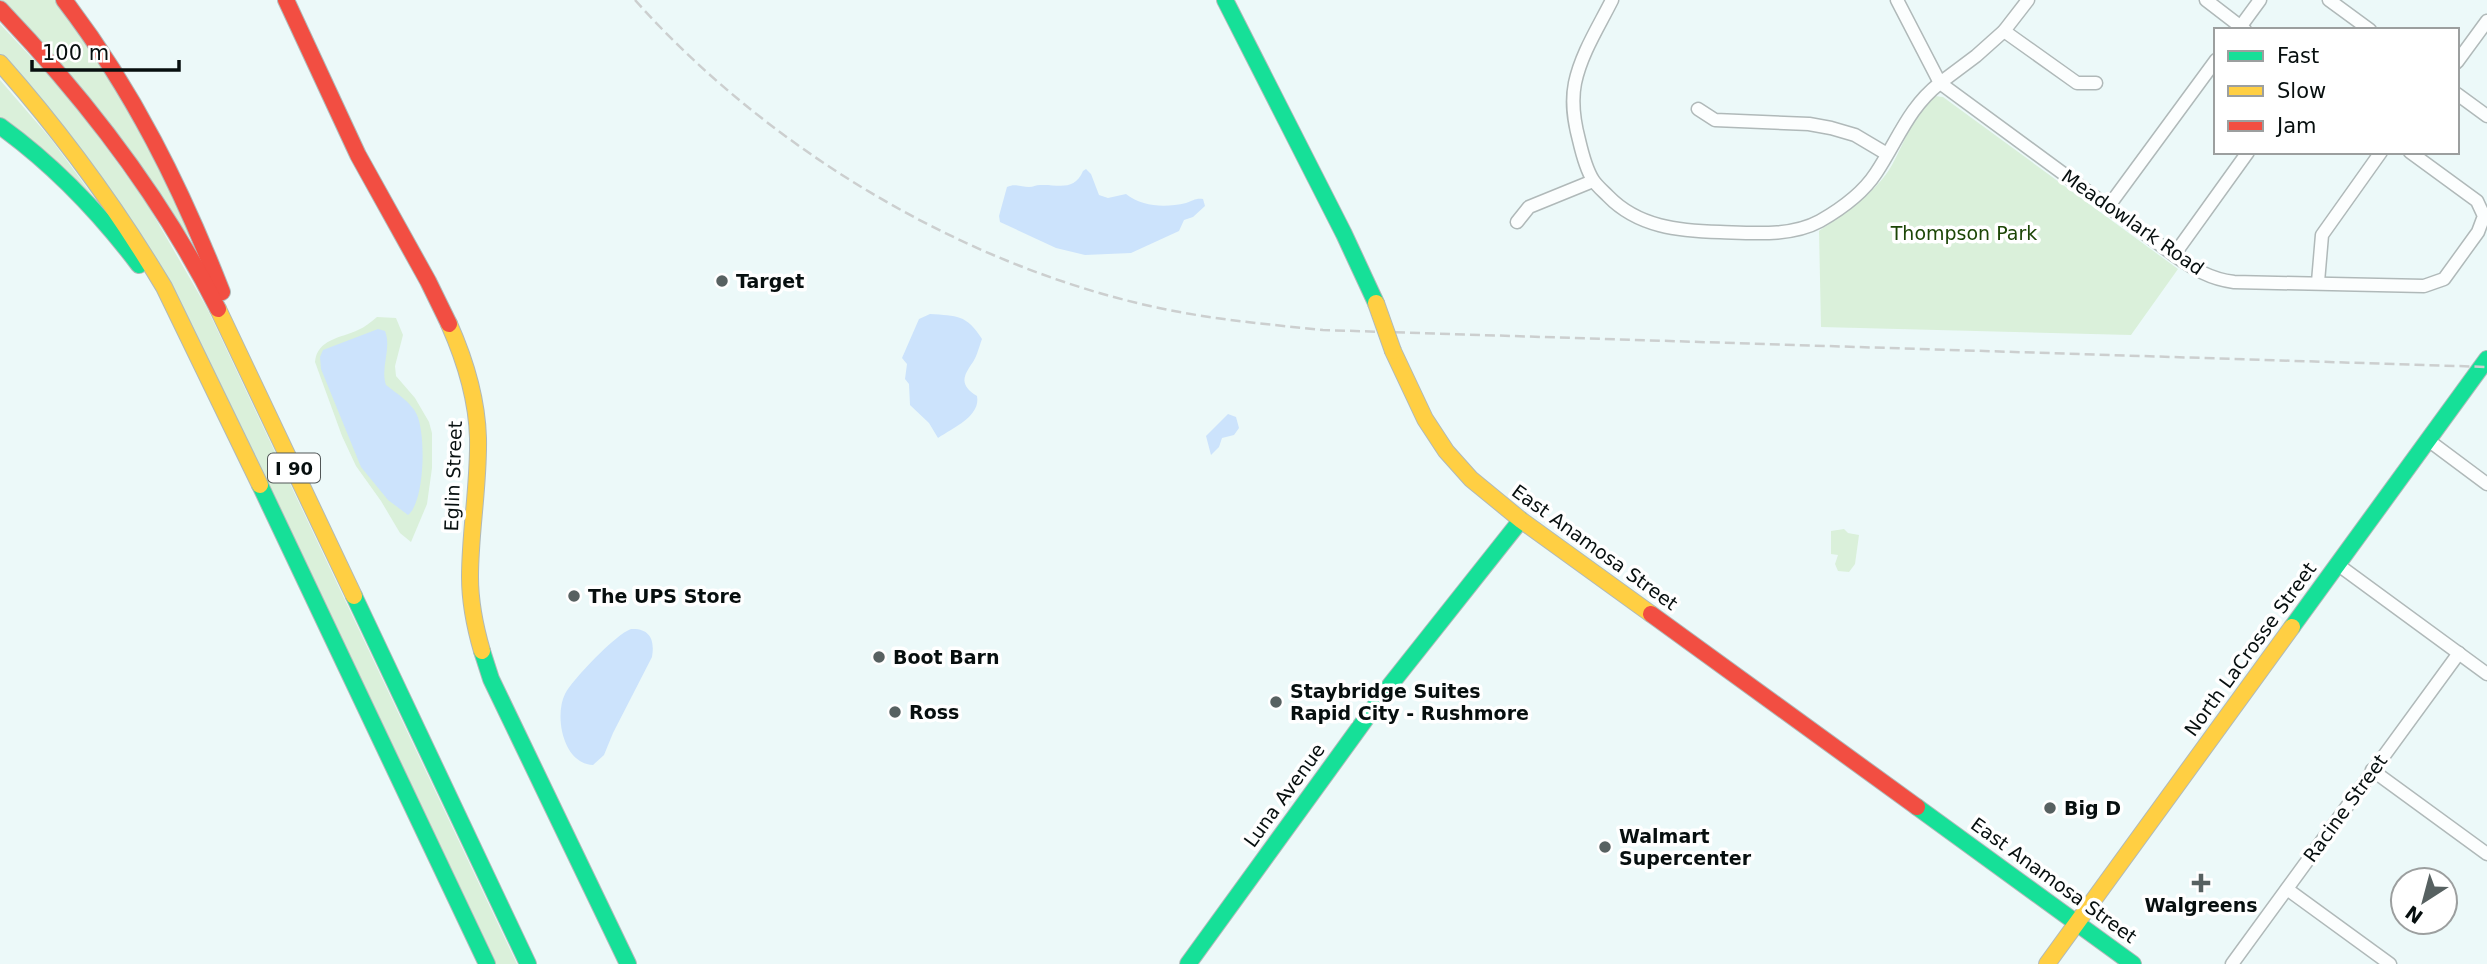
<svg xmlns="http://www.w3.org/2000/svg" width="2487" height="964" font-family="'DejaVu Sans',sans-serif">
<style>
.green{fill:#daf0da}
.water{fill:#cce3fc}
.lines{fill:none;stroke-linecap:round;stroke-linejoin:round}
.street-casing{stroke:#b0b9b9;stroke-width:15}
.fast-casing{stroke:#b0b9b9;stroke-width:18}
.slow-casing{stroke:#b0b9b9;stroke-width:18}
.jam-casing{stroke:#b0b9b9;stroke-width:18}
.street{stroke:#fcfefe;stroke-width:12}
.fast{stroke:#16e098;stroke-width:16}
.slow{stroke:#ffcf43;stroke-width:16}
.jam{stroke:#f24e42;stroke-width:16}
.rail{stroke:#cccfcf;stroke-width:2.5;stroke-dasharray:10 5;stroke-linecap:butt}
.slow-bridge-casing{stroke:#b0b9b9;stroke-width:18;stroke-linecap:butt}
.slow-bridge{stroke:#ffcf43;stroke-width:16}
.poi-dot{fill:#576161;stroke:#fff;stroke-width:2.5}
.labels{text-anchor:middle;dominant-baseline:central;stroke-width:7;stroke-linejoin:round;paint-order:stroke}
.shield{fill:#fff;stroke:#515757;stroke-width:2}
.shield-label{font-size:18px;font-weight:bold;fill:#070f0f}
.street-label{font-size:19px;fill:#070f0f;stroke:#fff}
.park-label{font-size:19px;fill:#1c4606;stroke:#fff}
.poi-label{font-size:19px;font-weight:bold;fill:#070f0f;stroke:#fff;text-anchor:start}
</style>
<rect width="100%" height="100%" fill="#ecf9f9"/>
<g class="green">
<polygon points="2,0 56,0 115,82 202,253"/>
<polygon points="0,24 64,92 95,132 146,202 207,308 517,964 494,964 216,374 0,54"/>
<polygon points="0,80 51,139 107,215 0,120"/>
<path d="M1935 96 1943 97 2178 269 2131 335 1821 327 1819 231C1845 213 1876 193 1892 165 1905 141 1914 114 1935 96Z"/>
<path d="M377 317 396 318 403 335 395 366 396 376 415 398 429 422 432 433V468L427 504 411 542 400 533 381 501 356 466 342 436 315 362C317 339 341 338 358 330 365 327 371 322 377 317Z"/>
<polygon points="1844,529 1848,533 1859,535 1855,564 1849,572 1838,571 1835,564 1838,555 1831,554 1831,531"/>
</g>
<g class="water">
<path d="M1086 169 1091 174 1099 195 1108 198 1126 194C1143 207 1165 208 1186 203 1193 201 1195 198 1203 199L1205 206 1193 217 1184 220 1179 231 1131 253 1085 255 1056 248 1000 222 999 216 1007 187C1015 183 1021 187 1029 187 1033 187 1036 185 1040 185 1058 184 1074 192 1083 171Z"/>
<path d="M930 314C957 316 966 314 982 339 979 347 977 356 973 362 963 376 959 385 977 396 981 416 953 428 938 438L929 423 910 405 909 384 905 379 907 364 902 358 919 319Z"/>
<path d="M378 329 385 331C392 349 380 367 386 385 396 393 412 403 417 415 426 435 425 502 408 515L388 500 361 467 321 369 320 357 323 350Z"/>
<polygon points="1228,414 1236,417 1239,428 1234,435 1222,438 1219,447 1211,455 1206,436"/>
<path d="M631 629C650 628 655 640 652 657L613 733 604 755 593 765C563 764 554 716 565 694 573 679 616 634 631 629Z"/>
</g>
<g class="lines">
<defs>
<g id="street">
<path d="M1612 0C1599 26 1581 54 1575 83 1571 103 1574 121 1579 140 1582 153 1586 169 1593 180 1597 186 1603 191 1608 196 1638 227 1679 231 1720 232 1752 233 1791 237 1820 221 1841 209 1863 193 1876 173 1898 140 1908 108 1940 83L2174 255C2194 269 2210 279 2234 282L2424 286 2444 279 2478 232 2484 216 2477 201 2410 152"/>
<polyline points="1897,0 1940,83 1976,56 2004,31 2028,0"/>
<polyline points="2206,0 2245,30"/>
<polyline points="2329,0 2370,30"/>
<polyline points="2238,30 2260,0"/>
<polyline points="2004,31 2077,83 2096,83"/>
<polyline points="2457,62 2487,21"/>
<polyline points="2457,94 2487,116"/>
<polyline points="1698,109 1715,120 1809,124 1831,128 1855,135 1887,154"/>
<polyline points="2108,207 2216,60"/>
<polyline points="1517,222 1529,207 1593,181"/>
<polyline points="2174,255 2248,152"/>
<polyline points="2318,282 2322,235 2381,152"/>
<polyline points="2428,440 2487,484"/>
<polyline points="2337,564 2487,674"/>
<polyline points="2372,770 2487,854"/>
<polyline points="2287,889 2390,964"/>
<polyline points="2232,964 2459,653"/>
</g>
<g id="fast">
<polyline points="1225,0 1344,234 1376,303"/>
<path d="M0 126C54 165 99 212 139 265"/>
<polyline points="260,485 487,964"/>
<polyline points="354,596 528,964"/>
<polyline points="2292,627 2487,359"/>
<polyline points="482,651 491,679 628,964"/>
<polyline points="1917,807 2133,964"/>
<polyline points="1188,964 1391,684 1521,520"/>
</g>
<g id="slow">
<path d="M0 63C62 133 116 207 164 287L260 485"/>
<polyline points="218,309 354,596"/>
<path d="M449 324C465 360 477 399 478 438 479 485 470 531 470 577 470 602 475 627 482 651"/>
<polyline points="1393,351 1425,419 1446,451 1471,479 1521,520 1651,614"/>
<polyline points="2047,964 2292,627"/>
</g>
<g id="jam">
<path d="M64 0C133 90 181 187 222 292"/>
<polyline points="286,0 358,155 428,281 449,324"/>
<path d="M0 9C86 99 162 197 218 309"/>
<polyline points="1651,614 1917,807"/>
</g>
</defs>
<use href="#street" class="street-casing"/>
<use href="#fast" class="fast-casing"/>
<use href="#slow" class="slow-casing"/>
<use href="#jam" class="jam-casing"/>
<use href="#street" class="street"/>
<use href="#fast" class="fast"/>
<use href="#slow" class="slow"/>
<use href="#jam" class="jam"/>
<path class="rail" d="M635 0C766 147 958 263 1150 306 1207 319 1265 324 1323 330L2487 367"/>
<defs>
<polyline id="slow-bridge" points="1376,303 1393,351"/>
</defs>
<use href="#slow-bridge" class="slow-bridge-casing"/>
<use href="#slow-bridge" class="slow-bridge"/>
</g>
<g class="poi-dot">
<circle cx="722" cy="281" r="7"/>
<circle cx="574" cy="596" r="7"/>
<circle cx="879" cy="657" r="7"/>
<circle cx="1276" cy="702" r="7"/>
<circle cx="895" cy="712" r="7"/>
<circle cx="2050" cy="808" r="7"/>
<circle cx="1605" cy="847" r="7"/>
<path d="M2197.5 872.5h7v7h7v7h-7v7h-7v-7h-7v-7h7z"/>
</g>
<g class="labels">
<rect class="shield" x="268" y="453.5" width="52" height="29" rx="5"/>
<g class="shield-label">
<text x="294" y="468">I 90</text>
</g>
<g class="street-label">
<text transform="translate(2133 222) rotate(35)">Meadowlark Road</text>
<text transform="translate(453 476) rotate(-88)">Eglin Street</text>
<text transform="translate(1595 547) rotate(36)">East Anamosa Street</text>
<text transform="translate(2250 649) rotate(-54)">North LaCrosse Street</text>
<text transform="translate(1284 795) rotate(-54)">Luna Avenue</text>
<text transform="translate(2345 808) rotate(-54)">Racine Street</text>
<text transform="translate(2054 880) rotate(36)">East Anamosa Street</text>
</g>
<g class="park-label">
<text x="1964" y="233">Thompson Park</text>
</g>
<g class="poi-label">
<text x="736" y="281">Target</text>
<text x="588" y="596">The UPS Store</text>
<text x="893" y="657">Boot Barn</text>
<text x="1290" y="691">Staybridge Suites<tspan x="1290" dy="22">Rapid City - Rushmore</tspan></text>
<text x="909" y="712">Ross</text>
<text x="2064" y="808">Big D</text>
<text x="1619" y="836">Walmart<tspan x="1619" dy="22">Supercenter</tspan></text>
<text x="2201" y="905" text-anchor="middle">Walgreens</text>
</g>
</g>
<rect x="2214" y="28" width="245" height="126" fill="#ffffff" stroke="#9c9f9f" stroke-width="2"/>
<rect x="2228" y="51" width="35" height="10" fill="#16e098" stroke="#9c9f9f" stroke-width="2"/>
<text x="2277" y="63" font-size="21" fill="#070f0f">Fast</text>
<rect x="2228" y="86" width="35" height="10" fill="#ffcf43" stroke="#9c9f9f" stroke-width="2"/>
<text x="2277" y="98" font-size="21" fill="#070f0f">Slow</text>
<rect x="2228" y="121" width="35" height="10" fill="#f24e42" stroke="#9c9f9f" stroke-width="2"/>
<text x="2277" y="133" font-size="21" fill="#070f0f">Jam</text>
<g transform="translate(2424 901) rotate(216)"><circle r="33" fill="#ffffff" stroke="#9c9f9f" stroke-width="2"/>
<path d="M0-5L12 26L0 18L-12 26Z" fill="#576161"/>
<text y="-10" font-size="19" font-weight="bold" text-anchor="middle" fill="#070f0f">N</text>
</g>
<path d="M32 60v10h147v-10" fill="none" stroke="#070f0f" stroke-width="3.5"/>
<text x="42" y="60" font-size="21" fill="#070f0f" stroke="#ffffff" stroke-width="5" paint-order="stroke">100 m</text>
</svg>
